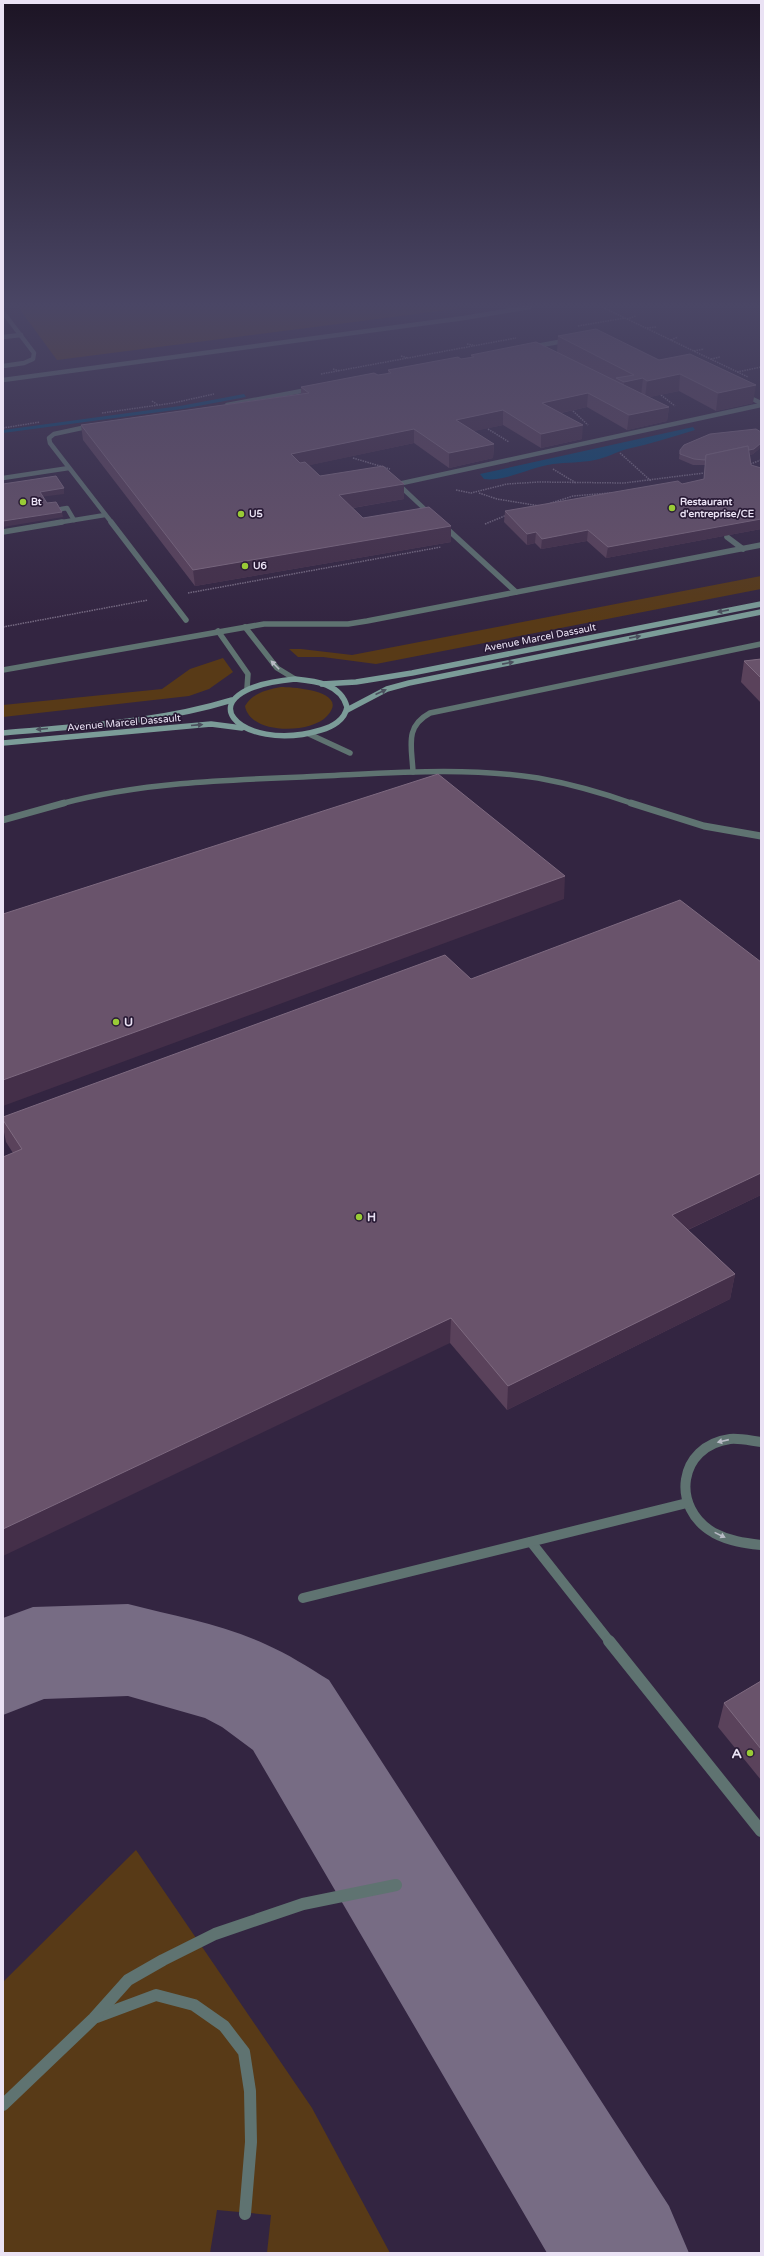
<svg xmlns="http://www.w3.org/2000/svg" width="764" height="2256" font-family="'Varela Round',sans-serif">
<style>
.green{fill:#583a17}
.water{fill:#024572}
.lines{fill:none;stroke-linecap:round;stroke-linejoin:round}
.taxiway{fill:#776c84;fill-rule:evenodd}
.path{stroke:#776b83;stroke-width:1.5;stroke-dasharray:1.5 1;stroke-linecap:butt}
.lane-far4{stroke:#5f7371;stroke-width:4.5}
.lane-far3{stroke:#5f7371;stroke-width:5.5}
.lane-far2{stroke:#5f7371;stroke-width:7}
.lane-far1{stroke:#5f7371;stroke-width:10}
.lane{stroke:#5f7371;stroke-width:12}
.street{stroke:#5f7371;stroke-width:12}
.secondary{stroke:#7b9c98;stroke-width:5.5}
.wall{fill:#5a425b}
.shaded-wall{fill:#442f49}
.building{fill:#69536b;stroke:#7e6a80}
.oneway{fill:#4a4f5d}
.oneway2{fill:#b9bbc6}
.poi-dot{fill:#99cb36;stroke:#291b36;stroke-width:1.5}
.labels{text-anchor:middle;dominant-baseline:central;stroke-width:3.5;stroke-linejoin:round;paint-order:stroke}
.far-poi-label{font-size:10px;font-weight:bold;fill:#eae2f4;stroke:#291b36;text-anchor:start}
.far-street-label{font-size:10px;fill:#eae2f4;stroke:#291b36}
.poi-label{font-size:12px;font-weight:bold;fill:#eae2f4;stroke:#291b36;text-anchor:start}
.near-poi-label{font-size:14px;font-weight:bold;fill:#eae2f4;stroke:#291b36;text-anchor:end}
</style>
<rect width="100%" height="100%" fill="#332541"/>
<g class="green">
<polygon points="18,307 471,307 57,360"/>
<polygon points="761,576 761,589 376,664 323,657 298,657 289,649 301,649 352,655"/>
<polygon points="223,658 233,672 209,689 189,696 3,717 3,705 162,689 190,669"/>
<path d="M281 687C293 687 351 691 327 716 311 734 250 735 245 706 253 693 266 690 281 687Z"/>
<polygon points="136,1850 312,2108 390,2253 267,2253 271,2215 217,2210 210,2253 3,2253 3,1982"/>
</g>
<g class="water">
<polygon points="244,394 246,397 182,409 3,433 3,430 180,406"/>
<path d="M693 427 695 430C672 437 650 444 627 449 616 452 606 458 595 460 581 463 567 462 553 464 531 467 505 482 484 479L480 474Z"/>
</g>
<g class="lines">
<path class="taxiway" d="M128 1604C174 1616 222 1624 265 1644 288 1654 308 1667 329 1680L669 2206 689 2253H547L253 1750 222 1727 205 1718 128 1696 44 1699 3 1715V1618L33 1607Z"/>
<g class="path">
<polyline points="602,307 748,377"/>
<polyline points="627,319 636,316"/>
<polyline points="578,326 625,318"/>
<polyline points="647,328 657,327"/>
<polyline points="671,340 678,337"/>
<polyline points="467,344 473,345"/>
<polyline points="694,351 704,349"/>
<polyline points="401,356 408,358"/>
<polyline points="711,359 720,357"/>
<polyline points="333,369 340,371"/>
<polyline points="737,372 761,367"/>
<polyline points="321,374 516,338"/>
<polyline points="661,395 675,406"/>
<polyline points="152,401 158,405"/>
<polyline points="573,411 588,425"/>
<polyline points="102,413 173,403 214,394"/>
<polyline points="3,428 40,422"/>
<polyline points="488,429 509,442"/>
<polyline points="620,453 651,481"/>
<polyline points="353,458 390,469"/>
<polyline points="748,465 761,460"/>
<polyline points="553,469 576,483"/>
<polyline points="456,490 471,493 507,484 539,482 624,483 704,473"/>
<polyline points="479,493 497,499 540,506"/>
<polyline points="548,504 573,496 610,493"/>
<polyline points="485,524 507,515"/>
<polyline points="188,593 441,547"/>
<polyline points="3,627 148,600"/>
</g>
<g class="lane-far4">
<polyline points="3,312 34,353 33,359 24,363 3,366"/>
<polyline points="3,337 21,335"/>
<polyline points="531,347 569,340"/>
<polyline points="3,380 464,318 530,307"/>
<polyline points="744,395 761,403"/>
<polyline points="227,405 312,389"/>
<polyline points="91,426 54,434 49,438 50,443 112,523"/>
<polyline points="3,478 69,468"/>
<polyline points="398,484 761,405"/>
<polyline points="398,484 431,515"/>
<polyline points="61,509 67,508 74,520"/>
<polyline points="56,523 105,515"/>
</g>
<g class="lane-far3">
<polyline points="111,522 186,620"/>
<polyline points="444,526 516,592"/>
<polyline points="3,532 62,522"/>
<polyline points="727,537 743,549"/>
<polyline points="245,627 277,668 295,679"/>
<polyline points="218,631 248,674 247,688"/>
<polyline points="3,670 264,624 348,624 367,621 761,545"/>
<polyline points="309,734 350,753"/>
<path d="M413 772C412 747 404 727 430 713L761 644"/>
<path d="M60 804C139 783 221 780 303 777 380 774 461 766 538 778 571 784 603 793 634 804"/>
</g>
<g class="lane-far2">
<polyline points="631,803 704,826 761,836"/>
<polyline points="3,820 64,803"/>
</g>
<g class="lane-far1">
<path d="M761 1442C752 1441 740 1438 730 1439 678 1446 670 1508 714 1533 729 1541 744 1543 761 1545"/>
<polyline points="531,1542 610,1642"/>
<polyline points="303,1598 687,1503"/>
</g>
<polyline class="lane" points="609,1641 761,1831"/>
<g class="street">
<polyline points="97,2017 156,1995 194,2005 224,2026 244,2052 250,2091 251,2142 245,2214"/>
<polyline points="3,2105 94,2018 128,1980 163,1960 215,1934 303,1904 396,1885"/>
</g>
<g class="secondary">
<path d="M295 679C316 681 341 684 347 707 345 720 332 727 321 730 239 755 179 690 295 679Z"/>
<polyline points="322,684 356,682 412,673 761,604"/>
<polyline points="347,710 387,689 409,683 761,612"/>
<path d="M3 733C80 726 157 723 232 700"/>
<polyline points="3,743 211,724 242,728"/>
</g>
</g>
<g class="wall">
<polygon points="558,336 659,360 753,403 716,411 679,391 649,397 669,407 667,421 627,430 587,407 561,413 582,439 541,448 503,425 473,431 494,444 493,458 449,468 414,443 309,465 320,476 404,484 404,499 353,508 363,518 451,526 451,542 195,586 83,440 81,425 301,394 301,387 378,375 388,374 388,370 461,359 471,357 471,355 557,352"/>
<polygon points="759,449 753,454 750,455 751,465 761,468 761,529 606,558 587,541 541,549 535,543 527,545 504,522 505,511 682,484 704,479 705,465 693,465 679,459 680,450"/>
<polygon points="761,659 761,703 741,682 744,661"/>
<polygon points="471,979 761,1195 688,1230 735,1274 730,1299 507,1410 450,1343 13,1153 6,1142 3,1127 3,1117"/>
<polygon points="761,1681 761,1780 718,1727 724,1703"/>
</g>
<g class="shaded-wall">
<polygon points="680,374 679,391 645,398 647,381"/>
<polygon points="643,378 641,396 623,400 624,382"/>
<polygon points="756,385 753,403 716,411 718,393"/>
<polygon points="588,393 587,407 541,417 542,403"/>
<polygon points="669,407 667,421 627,430 629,415"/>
<polygon points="503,410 503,425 456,435 456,420"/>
<polygon points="583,425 582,439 541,448 541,434"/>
<polygon points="414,429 414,443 292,469 291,454"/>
<polygon points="761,443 761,447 759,449 753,454 734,461"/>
<polygon points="494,444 493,458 449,468 449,453"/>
<polygon points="404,484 404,499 340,510 339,495"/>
<polygon points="64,488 64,494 40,497 40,492"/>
<polygon points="62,512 63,517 3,527 3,521"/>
<polygon points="761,519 761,529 606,558 608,547"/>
<polygon points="451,526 451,542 195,586 193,570"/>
<polygon points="588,530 587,541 541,549 542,539"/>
<polygon points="536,532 535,543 527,545 527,534"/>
<polygon points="565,876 564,899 3,1106 3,1080"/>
<polygon points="761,1173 761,1195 668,1239 672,1215"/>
<polygon points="735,1274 730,1299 507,1410 508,1386"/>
<polygon points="451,1318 450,1343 3,1556 3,1529"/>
</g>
<g class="building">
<polygon points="596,329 659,360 690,354 756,385 718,393 680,374 647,381 643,378 624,382 616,378 634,375 558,336"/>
<polygon points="536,342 669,407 629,415 588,393 542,403 583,425 541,434 503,410 456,420 494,444 449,453 414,429 291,454 300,463 305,462 320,476 383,466 404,484 339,495 363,518 429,507 451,526 193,570 81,425 309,393 301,387 374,373 378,375 391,373 388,370 458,357 461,359 474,357 471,355"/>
<polygon points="756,429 761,432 761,443 754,449 749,450 748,446 706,455 705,460 694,459 680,454 680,450 684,445 710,434"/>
<polygon points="748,446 751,465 761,468 761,519 608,547 588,530 542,539 536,532 527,534 505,511 678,481 682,484 704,479 706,455"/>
<polygon points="56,476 64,488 40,492 47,503 56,502 62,512 3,521 3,484"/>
<polygon points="761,659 761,678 744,661"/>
<polygon points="438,774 565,876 3,1080 3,914"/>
<polygon points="680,900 761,962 761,1173 672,1215 735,1274 508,1386 451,1318 3,1529 3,1157 22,1149 3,1120 3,1117 445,955 471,979"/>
<polygon points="761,1681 761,1749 724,1703"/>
</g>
<defs><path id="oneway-solid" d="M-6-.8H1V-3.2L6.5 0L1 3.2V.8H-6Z"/></defs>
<g class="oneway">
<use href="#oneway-solid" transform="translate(723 611) rotate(169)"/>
<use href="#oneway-solid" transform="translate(635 637) rotate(-11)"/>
<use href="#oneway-solid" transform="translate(508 663) rotate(-11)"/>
<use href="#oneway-solid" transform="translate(381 692) rotate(-24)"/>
<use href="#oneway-solid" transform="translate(197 725) rotate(-5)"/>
<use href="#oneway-solid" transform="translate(42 729) rotate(175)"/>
</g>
<g class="oneway2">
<use href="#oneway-solid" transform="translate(275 665) rotate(-134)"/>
<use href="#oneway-solid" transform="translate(723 1441) rotate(167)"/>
<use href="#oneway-solid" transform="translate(720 1535) rotate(26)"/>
</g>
<linearGradient id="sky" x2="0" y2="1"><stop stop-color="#1c1424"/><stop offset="0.49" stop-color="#4a4665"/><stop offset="1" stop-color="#4a4665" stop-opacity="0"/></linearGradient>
<rect width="764" height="623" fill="url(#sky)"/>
<g class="poi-dot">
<circle cx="23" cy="502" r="4"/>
<circle cx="672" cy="508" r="4"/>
<circle cx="241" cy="514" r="4"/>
<circle cx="245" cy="566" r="4"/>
<circle cx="116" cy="1022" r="4"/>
<circle cx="359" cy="1217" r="4"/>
<circle cx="750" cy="1753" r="4"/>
</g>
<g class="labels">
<g class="far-poi-label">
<text x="31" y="502">Bt</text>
<text x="680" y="502">Restaurant<tspan x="680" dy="12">d'entreprise/CE</tspan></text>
<text x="249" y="514">U5</text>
<text x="253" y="566">U6</text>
</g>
<g class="far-street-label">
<text transform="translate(540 638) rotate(-11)">Avenue Marcel Dassault</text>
<text transform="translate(124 723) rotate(-5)">Avenue Marcel Dassault</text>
</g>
<g class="poi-label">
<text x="124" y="1022">U</text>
<text x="367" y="1217">H</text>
</g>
<g class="near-poi-label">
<text x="742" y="1753">A</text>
</g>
</g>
<rect width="764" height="2256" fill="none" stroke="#eae2f4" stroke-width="8"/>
</svg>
